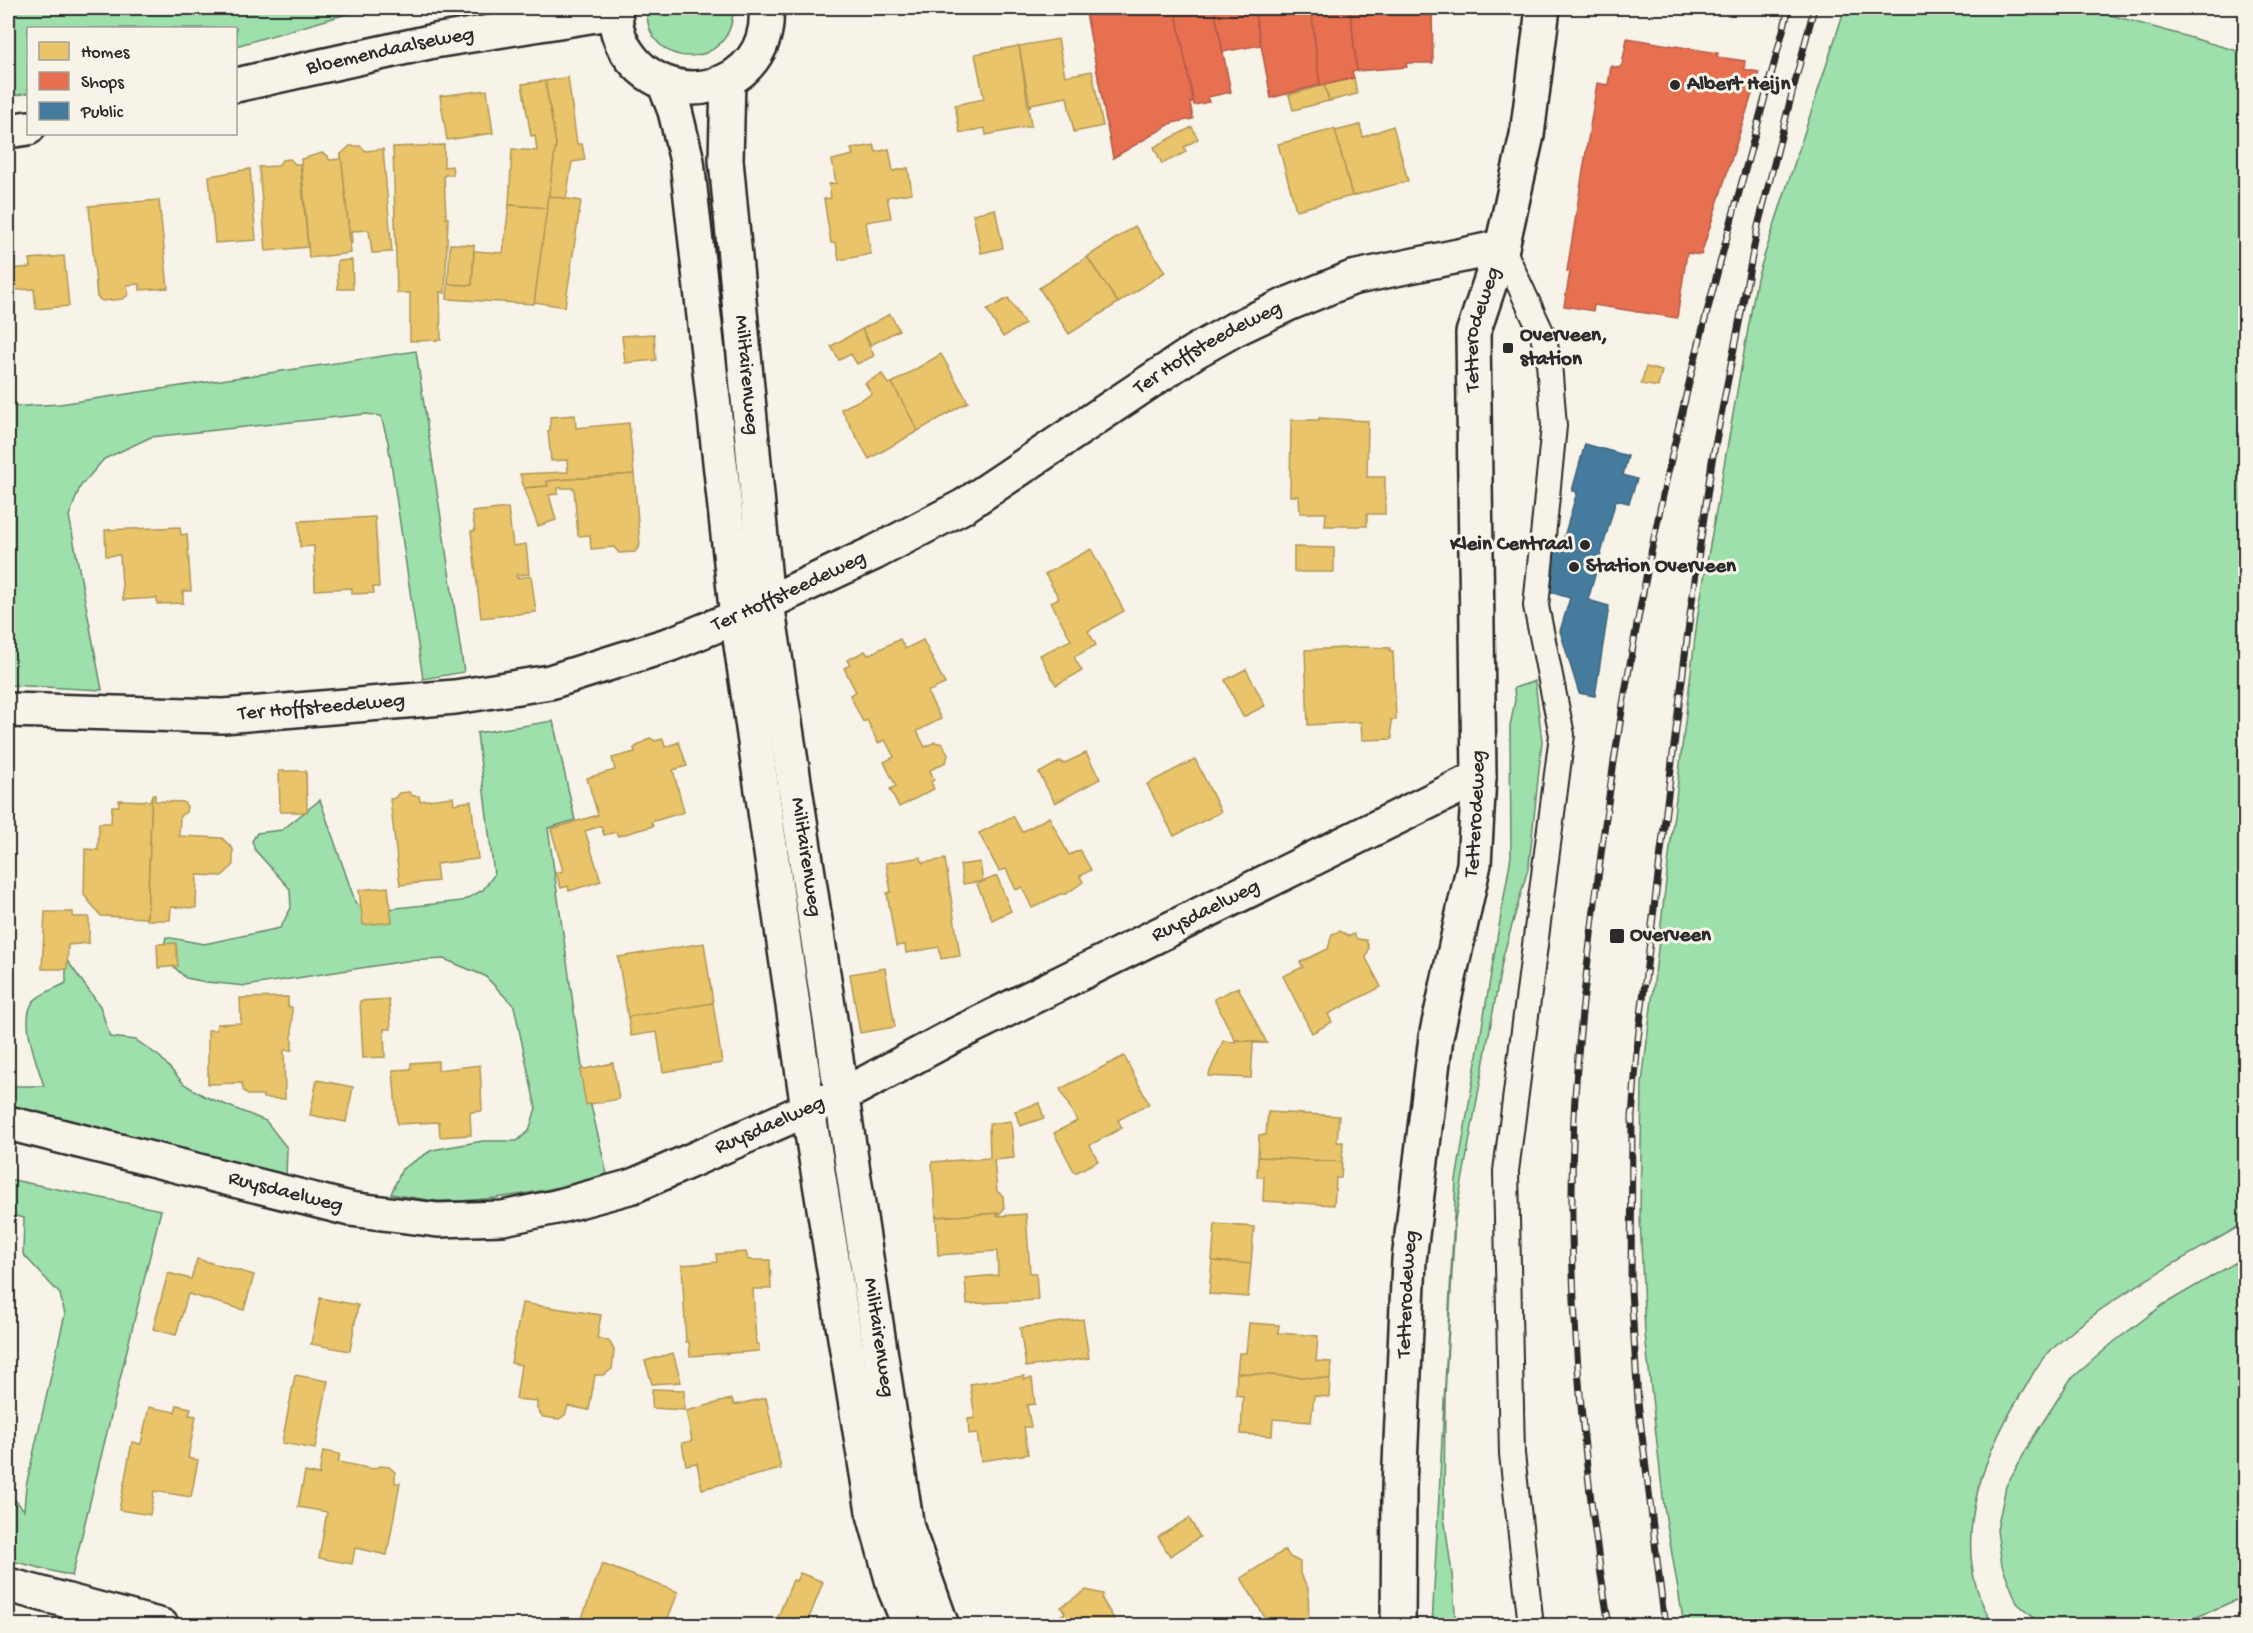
<svg xmlns="http://www.w3.org/2000/svg" width="2253" height="1633" font-family="'Gochi Hand',sans-serif">
<style>
.green{fill:#9ee0ab;stroke:#64866b;stroke-width:1.5}
.homes{fill:#e9c46a;stroke:#b09657;stroke-width:1.5}
.shops{fill:#e76f51;stroke:#af5b46;stroke-width:1.5}
.public{fill:#457b9d;stroke:#3d637b;stroke-width:1.5}
.lines{fill:none;stroke-linecap:round;stroke-linejoin:round}
.lane-casing{stroke:#2b2b2b;stroke-width:28}
.street-casing{stroke:#2b2b2b;stroke-width:38}
.secondary-casing{stroke:#2b2b2b;stroke-width:38}
.primary-casing{stroke:#2b2b2b;stroke-width:38}
.lane{stroke:#f7f3e8;stroke-width:24}
.street{stroke:#f7f3e8;stroke-width:33}
.secondary{stroke:#f7f3e8;stroke-width:33}
.primary{stroke:#f7f3e8;stroke-width:33}
.rail-casing{stroke:#2b2b2b;stroke-width:7}
.rail{stroke:#f7f3e8;stroke-width:4.5;stroke-dasharray:14;stroke-linecap:butt}
.poi-dot{fill:#2b2b2b;stroke:#f7f3e8;stroke-width:2}
.labels{text-anchor:middle;dominant-baseline:central;stroke-width:6;stroke-linejoin:round;paint-order:stroke}
.street-label{font-size:21px;fill:#2b2b2b;stroke:#f7f3e8}
.poi-label{font-size:21px;font-weight:bold;fill:#2b2b2b;stroke:#f7f3e8;text-anchor:start}
</style>
<rect width="100%" height="100%" fill="#f7f3e8"/>
<filter id="ink" filterUnits="userSpaceOnUse"><feTurbulence type="fractalNoise" baseFrequency=".0167" numOctaves="2"/><feDisplacementMap in="SourceGraphic" scale="12" xChannelSelector="R" yChannelSelector="G"/><feConvolveMatrix kernelMatrix="1 2 1 2 8 2 1 2 1" color-interpolation-filters="sRGB"/></filter>
<g filter="url(#ink)">
<g class="green">
<polygon points="8,8 368,8 236,46 236,28 28,28 28,93 8,97"/>
<path d="M647 8H733C734 72 644 72 647 8Z"/>
<path d="M1845 8H2086L2245 53V1223C2177 1263 2102 1299 2045 1356 2036 1366 2030 1380 2023 1391 1980 1458 1946 1553 1994 1625H1684L1664 1507 1645 1334 1640 1216 1642 1083 1698 613 1757 278Z"/>
<polygon points="416,351 464,672 423,679 388,442 381,416 366,414 151,437 104,459 80,487 69,516 102,690 8,685 8,407 60,404"/>
<polygon points="1535,681 1542,741 1529,865 1503,957 1455,1220 1445,1395 1444,1516 1452,1574 1456,1625 1432,1625 1456,1180 1511,856 1510,727 1515,700 1514,688"/>
<path d="M553 721 575 820 548 828 582 1067 607 1174C554 1190 494 1202 438 1201 422 1200 406 1196 391 1194L402 1169 432 1150 483 1141H517L529 1131 536 1108 514 1006 485 976 444 959 406 961 246 986 206 982 186 978 174 967 164 946 166 937 204 944 280 928 291 908 290 889 255 850 252 841 257 833 282 830 320 800 356 904 369 911 462 901 483 890 494 875 477 733Z"/>
<path d="M66 959 100 1006 110 1037 136 1040 160 1057 184 1084 204 1096 266 1121 287 1148 286 1177 8 1126V1086H44C38 1066 19 1021 33 1002 39 994 57 988 66 983Z"/>
<polygon points="8,1179 161,1210 72,1576 8,1560 8,1492 24,1510 26,1486 65,1314 60,1294 23,1254 24,1218 8,1214"/>
<polygon points="2245,1257 2245,1593 2238,1599 2179,1625 2042,1625 2017,1603 2002,1565 1997,1530 2006,1486 2034,1436 2070,1380 2115,1341 2163,1305"/>
</g>
<g class="homes">
<polygon points="1058,39 1065,76 1092,71 1103,126 1074,132 1067,97 1031,104 1030,107 1019,46"/>
<polygon points="1019,46 1031,126 986,135 985,128 960,133 955,105 984,99 975,54"/>
<polygon points="568,77 577,144 582,144 585,160 572,162 566,199 548,196 556,144 545,81"/>
<polygon points="1354,78 1357,94 1329,101 1324,85"/>
<polygon points="545,81 556,144 547,208 509,205 512,149 537,151 535,135 531,136 522,84"/>
<polygon points="1324,85 1329,101 1293,110 1289,95"/>
<polygon points="487,90 493,133 447,140 440,96"/>
<polygon points="1360,125 1363,137 1393,126 1408,181 1352,196 1335,131"/>
<polygon points="1192,127 1198,139 1184,147 1186,152 1162,164 1154,147"/>
<polygon points="1335,129 1352,196 1296,210 1278,144"/>
<polygon points="444,145 444,167 452,166 453,175 444,175 446,218 448,218 445,293 440,292 441,340 410,341 410,293 397,293 393,147"/>
<polygon points="874,145 876,152 889,149 893,171 908,168 912,193 887,197 891,218 866,222 871,254 839,260 836,243 831,243 824,199 831,198 829,184 836,183 832,160 853,155 851,149"/>
<polygon points="350,146 360,146 366,151 383,149 392,252 372,253 369,230 351,231 352,243 350,244 341,154"/>
<polygon points="322,153 328,156 329,160 341,159 341,154 351,253 309,258 301,159"/>
<polygon points="290,159 295,164 300,164 308,247 266,251 259,167 278,166 282,160"/>
<polygon points="250,169 256,240 215,243 209,176"/>
<polygon points="548,196 581,201 565,307 534,302"/>
<polygon points="159,200 168,288 140,290 140,284 127,285 128,295 123,299 102,301 97,297 89,206"/>
<polygon points="509,205 547,208 534,304 447,299 448,284 472,285 474,251 503,253"/>
<polygon points="995,209 1003,248 981,253 973,214"/>
<polygon points="8,222 11,269 31,267 30,259 64,256 69,306 36,309 34,289 15,290 16,299 8,300"/>
<polygon points="1135,226 1165,272 1118,303 1087,257"/>
<polygon points="450,244 474,245 472,285 448,284"/>
<polygon points="1087,257 1118,303 1069,334 1039,288"/>
<polygon points="352,260 353,289 338,289 337,261"/>
<polygon points="1008,298 1025,324 1003,337 987,310"/>
<polygon points="890,314 899,330 871,345 862,329"/>
<polygon points="862,329 874,356 857,364 851,354 839,360 831,346"/>
<polygon points="654,334 656,360 625,363 622,336"/>
<polygon points="941,354 968,402 918,431 892,383"/>
<polygon points="1646,367 1662,371 1658,387 1641,384"/>
<polygon points="882,374 888,384 892,383 918,431 869,459 841,409 872,394 865,383"/>
<polygon points="575,415 576,428 629,423 634,474 547,481 548,486 524,488 520,474 568,472 567,460 551,461 548,431 550,430 550,417"/>
<polygon points="1319,418 1368,421 1367,477 1385,477 1385,514 1367,514 1367,526 1325,526 1326,513 1300,513 1299,496 1290,496 1291,420 1319,420"/>
<polygon points="634,474 640,545 635,552 619,553 614,547 591,549 590,535 578,536 574,488 558,488 558,494 549,495 556,520 538,526 524,488 548,486 547,481"/>
<polygon points="508,508 513,546 526,544 529,574 516,575 517,578 531,576 536,612 481,618 471,531 475,531 472,512"/>
<polygon points="375,517 379,587 373,587 374,593 352,594 352,588 315,590 314,546 300,547 299,521"/>
<polygon points="180,527 181,535 187,534 191,591 183,591 183,603 157,604 157,598 123,600 120,555 106,556 105,530"/>
<polygon points="1294,547 1334,548 1334,572 1294,572"/>
<polygon points="1091,549 1124,611 1088,631 1096,645 1074,657 1082,671 1056,685 1040,655 1071,640 1051,602 1059,598 1045,574"/>
<polygon points="900,639 905,649 923,640 945,684 927,692 941,719 917,731 925,747 935,742 943,744 948,755 946,762 930,770 934,780 931,782 934,789 899,807 890,789 896,786 884,762 894,757 885,740 878,743 867,720 863,722 850,695 856,692 844,668 850,665 847,660 865,651 868,655"/>
<polygon points="1364,647 1390,648 1390,651 1393,651 1396,720 1391,720 1392,739 1362,740 1361,722 1308,725 1305,650"/>
<polygon points="1246,669 1265,706 1243,717 1225,680"/>
<polygon points="650,738 655,741 663,739 665,747 679,742 687,766 673,770 684,812 651,822 653,826 618,836 616,832 604,835 601,826 585,831 601,881 569,891 568,886 561,888 556,873 563,871 551,829 598,815 587,778 615,770 612,758 635,752 634,748"/>
<polygon points="1086,753 1100,779 1055,803 1039,773 1061,761 1063,764"/>
<polygon points="1195,759 1221,812 1174,836 1147,784"/>
<polygon points="279,771 306,771 307,812 280,812"/>
<polygon points="409,792 413,796 419,796 420,801 453,797 454,804 471,801 478,859 436,864 438,881 400,885 390,799 395,798 399,793"/>
<polygon points="152,795 147,918 101,916 84,895 85,849 98,850 99,823 111,823 112,806 119,806 119,800 150,801"/>
<polygon points="152,795 155,795 155,801 183,802 187,806 186,812 180,816 179,836 222,838 233,849 233,866 222,876 197,875 196,908 171,907 170,920 147,920"/>
<polygon points="1013,816 1022,832 1049,817 1069,855 1080,850 1091,870 1080,876 1083,882 1066,894 1060,894 1032,908 1022,887 1016,890 1006,869 999,871 979,833"/>
<polygon points="921,857 922,863 945,859 960,956 941,959 939,947 906,953 905,945 896,946 887,893 891,892 886,863"/>
<polygon points="980,862 983,881 963,884 960,865"/>
<polygon points="997,876 1011,911 992,920 977,884"/>
<polygon points="388,887 392,922 363,925 359,890"/>
<polygon points="45,912 73,912 73,917 89,917 89,943 68,945 67,969 42,969"/>
<polygon points="1340,931 1349,936 1354,934 1357,939 1366,940 1369,948 1366,958 1381,987 1328,1014 1332,1022 1312,1033 1283,976 1303,967 1300,962 1328,949 1332,934"/>
<polygon points="176,943 178,966 158,968 157,944"/>
<polygon points="704,943 713,1003 628,1017 618,957"/>
<polygon points="885,968 895,1027 860,1033 850,974"/>
<polygon points="1238,987 1257,1024 1267,1043 1235,1040 1214,999"/>
<polygon points="288,997 288,1007 292,1007 292,1050 284,1050 285,1099 263,1098 263,1095 248,1095 243,1090 242,1083 208,1084 208,1030 216,1030 217,1024 241,1023 240,998"/>
<polygon points="389,999 391,1029 384,1029 385,1057 363,1058 360,1001"/>
<polygon points="713,1003 722,1063 663,1072 657,1032 631,1036 628,1017"/>
<polygon points="1235,1040 1265,1043 1253,1043 1251,1078 1208,1076 1223,1041 1236,1042"/>
<polygon points="1124,1056 1149,1104 1118,1120 1122,1128 1090,1145 1098,1161 1075,1173 1054,1133 1077,1121 1060,1089"/>
<polygon points="438,1061 438,1070 480,1065 482,1111 470,1112 471,1135 440,1137 439,1122 397,1124 393,1070 411,1069 411,1063"/>
<polygon points="613,1063 619,1099 586,1105 580,1070"/>
<polygon points="317,1080 353,1087 346,1122 310,1115"/>
<polygon points="1039,1103 1044,1118 1020,1126 1015,1111"/>
<polygon points="1268,1112 1339,1116 1337,1142 1343,1142 1342,1162 1258,1157 1259,1135 1266,1135"/>
<polygon points="1011,1121 1014,1158 994,1160 997,1191 1003,1196 1004,1209 1000,1213 936,1217 932,1162 990,1158 989,1124"/>
<polygon points="1258,1157 1342,1162 1341,1178 1336,1178 1334,1205 1263,1201 1264,1177 1257,1177"/>
<polygon points="1000,1213 997,1216 1026,1214 1030,1273 1036,1273 1038,1300 967,1304 965,1278 998,1275 997,1251 938,1255 936,1217"/>
<polygon points="1215,1224 1254,1227 1251,1264 1212,1261"/>
<polygon points="746,1252 748,1260 770,1260 771,1289 753,1289 756,1344 759,1344 759,1351 690,1356 689,1342 686,1342 682,1265 717,1262 716,1254"/>
<polygon points="197,1259 254,1275 244,1310 188,1294 176,1335 153,1329 168,1273 191,1279"/>
<polygon points="1212,1261 1251,1264 1248,1297 1209,1294"/>
<polygon points="320,1298 358,1305 350,1351 311,1344"/>
<polygon points="522,1303 601,1315 597,1338 609,1341 614,1350 612,1369 603,1375 595,1375 589,1410 568,1406 565,1415 559,1419 543,1417 537,1409 537,1401 516,1399 521,1365 511,1363"/>
<polygon points="1083,1319 1089,1358 1026,1367 1020,1328"/>
<polygon points="1249,1323 1279,1325 1278,1333 1318,1336 1316,1361 1331,1362 1330,1379 1237,1373 1239,1353 1246,1353"/>
<polygon points="673,1353 681,1382 652,1384 645,1361"/>
<polygon points="1237,1373 1330,1379 1329,1397 1314,1396 1311,1422 1273,1419 1272,1436 1241,1434 1243,1396 1236,1395"/>
<polygon points="295,1375 328,1381 315,1449 282,1443"/>
<polygon points="1024,1376 1024,1379 1032,1378 1035,1404 1027,1405 1031,1427 1024,1427 1028,1454 981,1461 977,1433 969,1434 968,1419 975,1418 970,1384"/>
<polygon points="652,1389 684,1390 684,1410 652,1408"/>
<polygon points="766,1398 781,1469 702,1489 697,1463 686,1465 682,1443 692,1441 686,1411 732,1399 734,1405"/>
<polygon points="177,1405 191,1408 189,1415 196,1416 188,1458 198,1460 191,1497 154,1491 150,1515 119,1510 132,1442 141,1444 149,1407 175,1412"/>
<polygon points="323,1451 340,1454 338,1462 373,1469 380,1466 389,1467 395,1472 395,1483 400,1483 387,1555 355,1548 352,1564 319,1558 327,1512 298,1507 305,1472 319,1475"/>
<polygon points="1189,1518 1200,1537 1170,1556 1158,1537"/>
<polygon points="1285,1550 1290,1557 1300,1562 1300,1574 1308,1588 1309,1626 1270,1626 1241,1578"/>
<polygon points="602,1564 678,1592 665,1626 579,1626"/>
<polygon points="800,1573 823,1582 806,1626 775,1624 793,1580 796,1581"/>
<polygon points="1086,1590 1103,1594 1102,1599 1118,1626 1044,1626 1065,1613 1061,1607"/>
</g>
<g class="shops">
<polygon points="1085,8 1175,8 1194,102 1190,102 1193,119 1172,123 1113,158"/>
<polygon points="1175,8 1214,8 1231,92 1208,97 1209,102 1194,105"/>
<polygon points="1214,8 1254,8 1261,45 1223,52"/>
<polygon points="1254,8 1311,8 1320,85 1271,98"/>
<polygon points="1311,8 1350,8 1357,71 1352,72 1354,78 1320,86"/>
<polygon points="1350,8 1440,8 1432,8 1433,63 1406,63 1407,67 1357,71"/>
<polygon points="1627,38 1718,53 1717,57 1745,61 1744,69 1759,72 1701,255 1687,253 1677,318 1594,305 1593,311 1564,306 1570,272 1567,271 1597,83 1608,85 1611,66 1619,68 1622,65"/>
</g>
<polygon class="public" points="1585,444 1628,456 1623,475 1637,479 1629,503 1616,500 1588,600 1609,606 1595,696 1579,693 1560,631 1570,598 1543,590 1557,543 1562,544 1577,492 1572,491"/>
<g class="lines">
<defs>
<polyline id="lane" points="1502,247 1543,336 1549,363 1554,426 1536,606 1562,735 1506,1171 1512,1454 1531,1626"/>
<g id="street">
<path id="s1" d="M8 710 223 716 455 697 550 682 671 644 737 617 874 553 964 506 1194 352 1235 329 1288 304 1352 278 1502 247"/>
<path id="s2" d="M8 1123 350 1209 438 1220 503 1218 556 1207 633 1186 856 1088 953 1036 1479 777"/>
<polyline points="8,1585 162,1626"/>
<path id="s3" d="M1398 1626 1399 1487 1409 1260 1436 1037 1474 864 1479 777 1473 333 1502 247 1527 135 1543 8"/>
</g>
<g id="secondary">
<path id="s4" d="M236 85 434 41 615 12"/>
<polyline points="8,131 28,128"/>
</g>
<g id="primary">
<path d="M616 8C614 21 618 36 624 47 665 118 773 91 766 8"/>
<path id="s5" d="M728 80 726 160 767 603 907 1528 942 1626"/>
<polyline points="665,85 675,111 687,161 737,617 808,1109 873,1511 895,1590 910,1626"/>
</g>
</defs>
<use href="#lane" class="lane-casing"/>
<use href="#street" class="street-casing"/>
<use href="#secondary" class="secondary-casing"/>
<use href="#primary" class="primary-casing"/>
<use href="#lane" class="lane"/>
<use href="#street" class="street"/>
<use href="#secondary" class="secondary"/>
<use href="#primary" class="primary"/>
<defs>
<g id="rail">
<path d="M1609 1626C1582 1461 1566 1283 1574 1116 1577 1050 1585 984 1593 918 1611 763 1637 608 1672 455 1706 305 1750 156 1789 8"/>
<polyline points="1665,1626 1638,1402 1631,1290 1632,1117 1638,1039 1690,615 1712,461 1758,226 1814,8"/>
</g>
</defs>
<use href="#rail" class="rail-casing"/>
<use href="#rail" class="rail"/>
</g>
</g>
<g class="poi-dot">
<circle cx="1675" cy="85" r="6"/>
<rect x="1502" y="342" width="12" height="12" rx="3"/>
<circle cx="1585" cy="545" r="6"/>
<circle cx="1574" cy="567" r="6"/>
<rect x="1609" y="928" width="16" height="16" rx="3"/>
</g>
<g class="labels">
<g class="street-label">
<text stroke="none"><textPath href="#s4" startOffset="158">Bloemendaalseweg</textPath></text>
<text stroke="none"><textPath href="#s3" startOffset="1304">Tetterodeweg</textPath></text>
<text stroke="none"><textPath href="#s1" startOffset="1286">Ter Hoffsteedeweg</textPath></text>
<text stroke="none"><textPath href="#s5" startOffset="296">Militairenweg</textPath></text>
<text stroke="none"><textPath href="#s1" startOffset="800">Ter Hoffsteedeweg</textPath></text>
<text stroke="none"><textPath href="#s1" startOffset="314">Ter Hoffsteedeweg</textPath></text>
<text stroke="none"><textPath href="#s3" startOffset="818">Tetterodeweg</textPath></text>
<text stroke="none"><textPath href="#s5" startOffset="782">Militairenweg</textPath></text>
<text stroke="none"><textPath href="#s2" startOffset="1276">Ruysdaelweg</textPath></text>
<text stroke="none"><textPath href="#s2" startOffset="790">Ruysdaelweg</textPath></text>
<text stroke="none"><textPath href="#s2" startOffset="286">Ruysdaelweg</textPath></text>
<text stroke="none"><textPath href="#s3" startOffset="332">Tetterodeweg</textPath></text>
<text stroke="none"><textPath href="#s5" startOffset="1268">Militairenweg</textPath></text>
</g>
<g class="poi-label">
<text x="1687" y="85">Albert Heijn</text>
<text x="1520" y="336">Overveen,<tspan x="1520" dy="24">station</tspan></text>
<text x="1573" y="545" text-anchor="end">Klein Centraal</text>
<text x="1586" y="567">Station Overveen</text>
<text x="1630" y="936">Overveen</text>
</g>
</g>
<rect width="2253" height="1633" fill="none" stroke="#f7f3e8" stroke-width="30"/>
<rect x="15" y="15" width="2223" height="1603" fill="none" stroke="#2b2b2b" stroke-width="2" filter="url(#ink)"/>
<rect x="27" y="27" width="210" height="108" fill="#f7f3e8" stroke="#a5a39c" stroke-width="1.5"/>
<rect x="39" y="42" width="30" height="18" fill="#e9c46a" stroke="#a5a39c" stroke-width="1.5"/>
<text x="81" y="57" font-size="18" fill="#2b2b2b">Homes</text>
<rect x="39" y="72" width="30" height="18" fill="#e76f51" stroke="#a5a39c" stroke-width="1.5"/>
<text x="81" y="87" font-size="18" fill="#2b2b2b">Shops</text>
<rect x="39" y="102" width="30" height="18" fill="#457b9d" stroke="#a5a39c" stroke-width="1.5"/>
<text x="81" y="117" font-size="18" fill="#2b2b2b">Public</text>
</svg>
